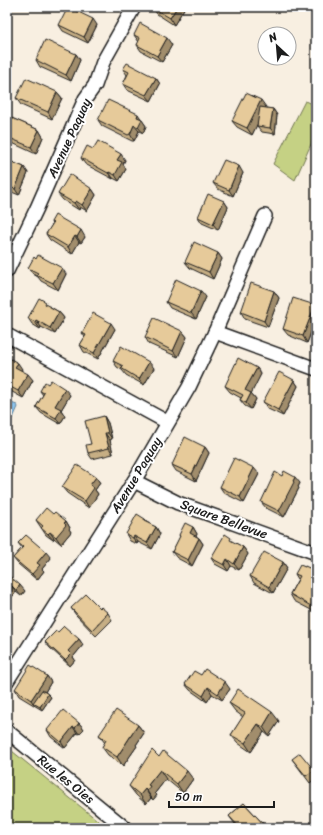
<svg xmlns="http://www.w3.org/2000/svg" width="323" height="835" font-family="Sriracha,sans-serif">
<style>
.green{fill:#c5d184;stroke:#707650}
.water{fill:#8dc3eb;stroke:#608098}
.lines{fill:none;stroke-linecap:round;stroke-linejoin:round}
.minor-casing{stroke:#1c1c1c;stroke-width:16}
.minor{stroke:#fff;stroke-width:13}
.wall{fill:#c6ae84;stroke:#1c1c1c}
.shaded-wall{fill:#a18d6c;stroke:#1c1c1c}
.building{fill:#e6ca9a;stroke:#1c1c1c}
.labels{text-anchor:middle;dominant-baseline:central;stroke-width:4;stroke-linejoin:round;paint-order:stroke}
.street-label{font-size:13px;fill:#1c1c1c;stroke:#fff}
</style>
<rect width="100%" height="100%" fill="#f8efe1"/>
<filter id="ink" filterUnits="userSpaceOnUse"><feTurbulence type="fractalNoise" baseFrequency=".025" numOctaves="2"/><feDisplacementMap in="SourceGraphic" scale="8" xChannelSelector="R" yChannelSelector="G"/><feConvolveMatrix kernelMatrix="1 2 1 2 8 2 1 2 1" color-interpolation-filters="sRGB"/></filter>
<g filter="url(#ink)">
<g class="green">
<polygon points="305,101 316,106 316,133 295,180 273,164"/>
<polygon points="7,747 107,828 7,828"/>
</g>
<polygon class="water" points="8,402 17,405 18,407 13,418 7,421 7,404"/>
<g class="lines">
<defs>
<g id="minor">
<polyline points="7,271 37,208 85,99 95,85 103,62 134,7"/>
<polyline points="215,332 316,369"/>
<polyline points="7,335 167,422"/>
<polyline points="134,481 178,503 316,553"/>
<polyline points="7,681 134,481 189,387 215,332 265,216"/>
<polyline points="7,731 125,828"/>
</g>
</defs>
<use href="#minor" class="minor-casing"/>
<use href="#minor" class="minor"/>
</g>
<g class="wall">
<polygon points="185,7 174,25 157,14 153,8"/>
<polygon points="59,25 97,25 88,43 63,31"/>
<polygon points="134,35 172,45 162,62 141,51 137,45 139,42"/>
<polygon points="76,54 80,60 71,81 40,67 36,60"/>
<polygon points="123,69 156,78 160,84 151,101 127,90 123,84 127,75"/>
<polygon points="57,92 62,98 52,119 21,105 16,98"/>
<polygon points="266,107 265,108 273,109 277,115 275,134 262,132 257,126 258,122 252,135 237,127 232,121"/>
<polygon points="7,116 39,130 43,137 36,154 8,141 7,140"/>
<polygon points="141,119 146,126 143,133 139,131 134,141 132,141 102,126 98,120"/>
<polygon points="93,149 125,160 123,164 126,169 119,181 113,178 113,179 85,164 81,158"/>
<polygon points="7,160 24,167 28,173 19,195 7,190"/>
<polygon points="243,173 233,196 218,189 213,183"/>
<polygon points="92,189 96,195 87,211 80,207 79,210 63,200 58,194"/>
<polygon points="224,201 228,207 218,230 202,223 198,217"/>
<polygon points="51,222 85,237 81,243 79,242 72,254 50,240 46,234 52,225"/>
<polygon points="218,253 222,259 213,279 190,268 185,262"/>
<polygon points="28,268 66,274 58,290 41,281 38,277 33,274"/>
<polygon points="274,291 279,298 268,327 245,319 241,312"/>
<polygon points="206,297 196,319 170,308 166,302"/>
<polygon points="49,306 59,312 64,318 55,334 41,327 40,329 32,324 28,318"/>
<polygon points="316,307 316,320 307,343 288,335 283,329"/>
<polygon points="115,329 98,359 84,352 80,345 85,337 82,333"/>
<polygon points="182,331 187,337 178,357 149,344 145,337"/>
<polygon points="7,360 22,369 21,370 33,380 23,398 7,389"/>
<polygon points="113,361 154,368 144,385 126,375 122,370 117,367"/>
<polygon points="257,368 261,374 251,393 256,399 251,409 245,406 240,400 241,398 230,392 225,386"/>
<polygon points="294,380 298,386 283,416 268,409 263,402"/>
<polygon points="48,384 70,395 61,410 65,416 60,424 41,413 36,407 43,395 40,391"/>
<polygon points="104,416 108,423 112,439 110,440 113,454 92,459 88,453 91,444"/>
<polygon points="205,447 209,453 196,481 176,471 172,465"/>
<polygon points="259,474 244,503 224,493 220,487"/>
<polygon points="282,476 300,483 298,487 299,488 284,517 266,508 261,502"/>
<polygon points="96,477 100,483 95,490 98,494 89,508 67,493 62,487"/>
<polygon points="53,514 66,521 70,528 69,529 71,532 61,544 54,538 53,540 46,535 36,520"/>
<polygon points="149,524 156,527 160,534 152,549 138,542 137,544 130,541 126,534"/>
<polygon points="193,527 197,534 196,536 199,538 203,544 192,566 177,558 172,552 180,537 179,535"/>
<polygon points="18,543 51,558 42,569 44,571 37,580 18,564 13,558 22,548"/>
<polygon points="235,543 243,547 248,554 239,570 231,566 228,571 215,564 211,558"/>
<polygon points="283,562 287,568 273,593 254,583 250,576"/>
<polygon points="305,567 315,612 294,601 290,594 298,579 295,574"/>
<polygon points="7,574 25,591 21,596 16,592 7,603"/>
<polygon points="71,608 100,608 108,613 112,620 96,636 76,615"/>
<polygon points="58,632 79,639 83,645 73,657 75,660 70,666 50,648 45,642"/>
<polygon points="201,675 230,689 222,700 212,694 207,702 190,690 185,684"/>
<polygon points="47,676 51,682 45,692 48,694 51,697 42,710 19,696 15,689"/>
<polygon points="229,703 279,721 269,736 264,732 251,752 238,743 231,735 243,717 235,711"/>
<polygon points="79,723 84,729 79,734 77,733 65,748 51,737 47,730"/>
<polygon points="138,725 144,733 136,745 137,746 123,766 108,755 102,747 105,743 99,735"/>
<polygon points="159,757 193,779 183,793 166,779 155,793 157,795 153,800 151,798 146,804 136,795 129,786"/>
<polygon points="292,759 314,770 316,772 316,778 310,783"/>
<polygon points="244,803 267,828 238,828 229,816"/>
</g>
<g class="shaded-wall">
<polygon points="177,7 185,7 174,25 170,18"/>
<polygon points="93,19 97,25 88,43 84,37"/>
<polygon points="167,38 172,45 162,62 157,56"/>
<polygon points="76,54 80,60 71,81 66,75"/>
<polygon points="156,78 160,84 151,101 146,95"/>
<polygon points="57,92 62,98 52,119 48,112"/>
<polygon points="261,100 266,107 252,135 247,128"/>
<polygon points="273,109 277,115 275,134 270,128"/>
<polygon points="138,114 146,126 143,133 138,127 137,117"/>
<polygon points="134,125 139,131 134,141 130,134"/>
<polygon points="39,130 43,137 36,154 31,147"/>
<polygon points="121,154 125,160 123,164 126,169 119,181 115,175 117,160"/>
<polygon points="239,166 243,173 233,196 229,190"/>
<polygon points="24,167 28,173 19,195 15,189"/>
<polygon points="109,172 113,178 113,179 108,173"/>
<polygon points="92,189 96,195 87,211 82,205"/>
<polygon points="76,201 80,207 79,210 74,203"/>
<polygon points="224,201 228,207 218,230 213,224"/>
<polygon points="81,230 85,237 81,243 77,237"/>
<polygon points="75,236 79,242 72,254 68,247"/>
<polygon points="218,253 222,259 213,279 209,272"/>
<polygon points="62,268 66,274 58,290 53,283"/>
<polygon points="201,291 206,297 196,319 191,313"/>
<polygon points="274,291 279,298 268,327 264,321"/>
<polygon points="315,305 316,307 316,320 307,343 303,336"/>
<polygon points="59,312 64,318 55,334 50,328"/>
<polygon points="36,320 41,327 40,329 35,322"/>
<polygon points="111,323 115,329 98,359 94,353"/>
<polygon points="182,331 187,337 178,357 173,351"/>
<polygon points="149,362 154,368 144,385 139,379"/>
<polygon points="18,363 22,369 20,373 15,367"/>
<polygon points="257,368 261,374 250,396 245,390"/>
<polygon points="28,374 33,380 23,398 18,391"/>
<polygon points="294,380 298,386 283,416 278,410"/>
<polygon points="65,389 70,395 61,410 65,416 60,424 56,418 55,406"/>
<polygon points="251,393 256,399 251,409 246,403"/>
<polygon points="104,416 108,423 112,439 108,433"/>
<polygon points="105,433 110,440 113,454 109,448"/>
<polygon points="205,447 209,453 196,481 192,474"/>
<polygon points="254,468 259,474 244,503 240,497"/>
<polygon points="96,477 100,483 95,490 98,494 89,508 85,501 90,485"/>
<polygon points="295,477 300,483 298,487 299,488 284,517 279,511"/>
<polygon points="145,519 150,525 144,521"/>
<polygon points="66,521 70,528 69,529 71,532 61,544 56,537"/>
<polygon points="156,527 160,534 152,549 147,543"/>
<polygon points="193,527 197,534 194,540 190,533"/>
<polygon points="50,532 54,538 53,540 48,534"/>
<polygon points="134,536 138,542 137,544 133,538"/>
<polygon points="199,538 203,544 192,566 188,560"/>
<polygon points="243,547 248,554 239,570 234,564"/>
<polygon points="46,552 51,558 42,569 44,571 37,580 32,574 37,563"/>
<polygon points="227,559 231,566 228,571 224,565"/>
<polygon points="283,562 287,568 273,593 269,587"/>
<polygon points="20,585 25,591 21,596 16,590"/>
<polygon points="12,586 16,592 7,603 7,592"/>
<polygon points="316,596 316,610 315,612 311,606"/>
<polygon points="79,639 83,645 73,657 75,660 70,666 65,660 68,651"/>
<polygon points="47,676 51,682 37,705 33,703 31,700"/>
<polygon points="225,682 230,689 222,700 218,694"/>
<polygon points="208,687 212,694 207,702 203,696"/>
<polygon points="48,694 51,697 42,710 40,707"/>
<polygon points="272,712 279,721 269,736 263,727"/>
<polygon points="79,723 84,729 79,734 75,728"/>
<polygon points="258,724 264,732 251,752 245,743"/>
<polygon points="138,725 144,733 136,745 137,746 123,766 117,757"/>
<polygon points="73,727 77,733 65,748 61,742"/>
<polygon points="160,770 166,779 155,793 157,795 153,800 147,791 148,785"/>
<polygon points="187,771 193,779 183,793 177,784"/>
<polygon points="145,789 151,798 146,804 140,795"/>
</g>
<g class="building">
<polygon points="68,7 93,19 84,37 59,25"/>
<polygon points="154,7 177,7 170,18 153,8"/>
<polygon points="140,23 167,38 157,56 137,45 140,38 134,35"/>
<polygon points="45,40 76,54 66,75 36,60"/>
<polygon points="127,63 156,78 146,95 123,84 129,72 123,69"/>
<polygon points="26,78 57,92 48,112 16,98"/>
<polygon points="246,93 261,100 247,128 232,121"/>
<polygon points="108,100 138,114 137,117 142,119 138,127 134,125 130,134 128,135 98,120"/>
<polygon points="260,107 273,109 270,128 257,126"/>
<polygon points="7,116 39,130 31,147 7,137"/>
<polygon points="98,141 121,154 117,160 122,162 115,175 109,172 108,173 81,158 87,146 93,149"/>
<polygon points="7,160 24,167 15,189 7,186"/>
<polygon points="224,160 239,166 229,190 213,183"/>
<polygon points="70,174 92,189 82,205 76,201 74,203 58,194"/>
<polygon points="208,194 224,201 213,224 198,217"/>
<polygon points="55,215 81,230 77,237 75,236 68,247 46,234 53,223 51,222"/>
<polygon points="194,242 218,253 209,272 185,262"/>
<polygon points="38,255 62,268 53,283 36,275 38,273 28,268 34,257 36,259"/>
<polygon points="176,279 201,291 191,313 166,302"/>
<polygon points="251,283 274,291 264,321 241,312"/>
<polygon points="39,298 46,302 45,304 59,312 50,328 36,320 35,322 28,318"/>
<polygon points="293,298 315,305 303,336 283,329"/>
<polygon points="93,313 111,323 94,353 80,345 86,335 82,333"/>
<polygon points="154,318 182,331 173,351 145,337"/>
<polygon points="121,346 149,362 139,379 121,368 123,366 113,361"/>
<polygon points="9,358 18,363 15,367 28,374 18,391 7,385 7,360"/>
<polygon points="238,358 257,368 245,390 251,393 246,403 240,400 243,395 225,386"/>
<polygon points="279,372 294,380 278,410 263,402"/>
<polygon points="51,380 65,389 55,406 61,409 56,418 36,407 44,393 40,391 45,382 48,384"/>
<polygon points="104,416 108,433 105,433 109,448 88,453 86,445 91,444 85,421"/>
<polygon points="185,437 205,447 192,474 172,465"/>
<polygon points="234,458 254,468 240,497 220,487"/>
<polygon points="77,465 96,477 90,485 94,488 85,501 62,487"/>
<polygon points="284,471 295,477 293,481 294,482 279,511 261,502 275,472 282,476"/>
<polygon points="46,508 53,514 55,512 66,521 64,523 66,525 56,537 50,532 48,534 41,528 43,526 36,520"/>
<polygon points="137,514 145,519 144,521 156,527 147,543 134,536 133,538 126,534"/>
<polygon points="185,523 193,527 190,533 199,538 188,560 172,552 180,536 179,535"/>
<polygon points="225,534 231,538 230,540 243,547 234,564 227,559 224,565 211,558"/>
<polygon points="26,535 46,552 37,563 40,565 32,574 13,558 23,547 18,543"/>
<polygon points="264,552 283,562 269,587 250,576"/>
<polygon points="300,565 305,567 305,566 316,571 316,596 311,606 290,594 300,576 295,574"/>
<polygon points="7,574 20,585 16,590 12,586 7,592"/>
<polygon points="86,594 100,608 101,607 108,613 92,630 71,608"/>
<polygon points="64,626 79,639 68,651 71,654 65,660 45,642 56,631 58,632"/>
<polygon points="30,665 47,676 31,700 15,689"/>
<polygon points="205,669 225,682 218,694 208,687 203,696 185,684 194,671 201,675"/>
<polygon points="238,689 272,712 263,727 258,724 245,743 231,735 245,713 229,703"/>
<polygon points="42,690 48,694 40,707 33,703"/>
<polygon points="63,710 79,723 75,728 73,727 61,742 47,730"/>
<polygon points="116,710 138,725 130,737 117,757 102,747 106,740 99,735"/>
<polygon points="152,750 159,757 163,751 187,771 177,784 160,770 148,785 150,786 147,791 145,789 140,795 129,786"/>
<polygon points="300,753 314,770 306,776 292,759"/>
<polygon points="244,803 266,827 265,828 240,828 229,816"/>
</g>
</g>
<g class="labels">
<g class="street-label">
<text transform="translate(69 138) rotate(-65)">Avenue Paquay</text>
<text transform="translate(136 475) rotate(-59)">Avenue Paquay</text>
<text transform="translate(224 519) rotate(20)">Square Bellevue</text>
<text transform="translate(66 779) rotate(39)">Rue les Oies</text>
</g>
</g>
<rect width="323" height="835" fill="none" stroke="#fff" stroke-width="24"/>
<rect x="12" y="12" width="299" height="811" fill="none" stroke="#1c1c1c" stroke-width="1.5" filter="url(#ink)"/>
<g transform="translate(277 46) rotate(334)"><circle r="19" fill="#ffffff" stroke="#a4a4a4"/>
<path d="M0-3L7 15L0 10L-7 15Z" fill="#1c1c1c"/>
<text y="-6" font-size="11" font-weight="bold" text-anchor="middle" fill="#1c1c1c">N</text>
</g>
<path d="M169 801v6h105v-6" fill="none" stroke="#1c1c1c" stroke-width="2"/>
<text x="175" y="801" font-size="12" fill="#1c1c1c" stroke="#ffffff" stroke-width="3" paint-order="stroke">50 m</text>
</svg>
